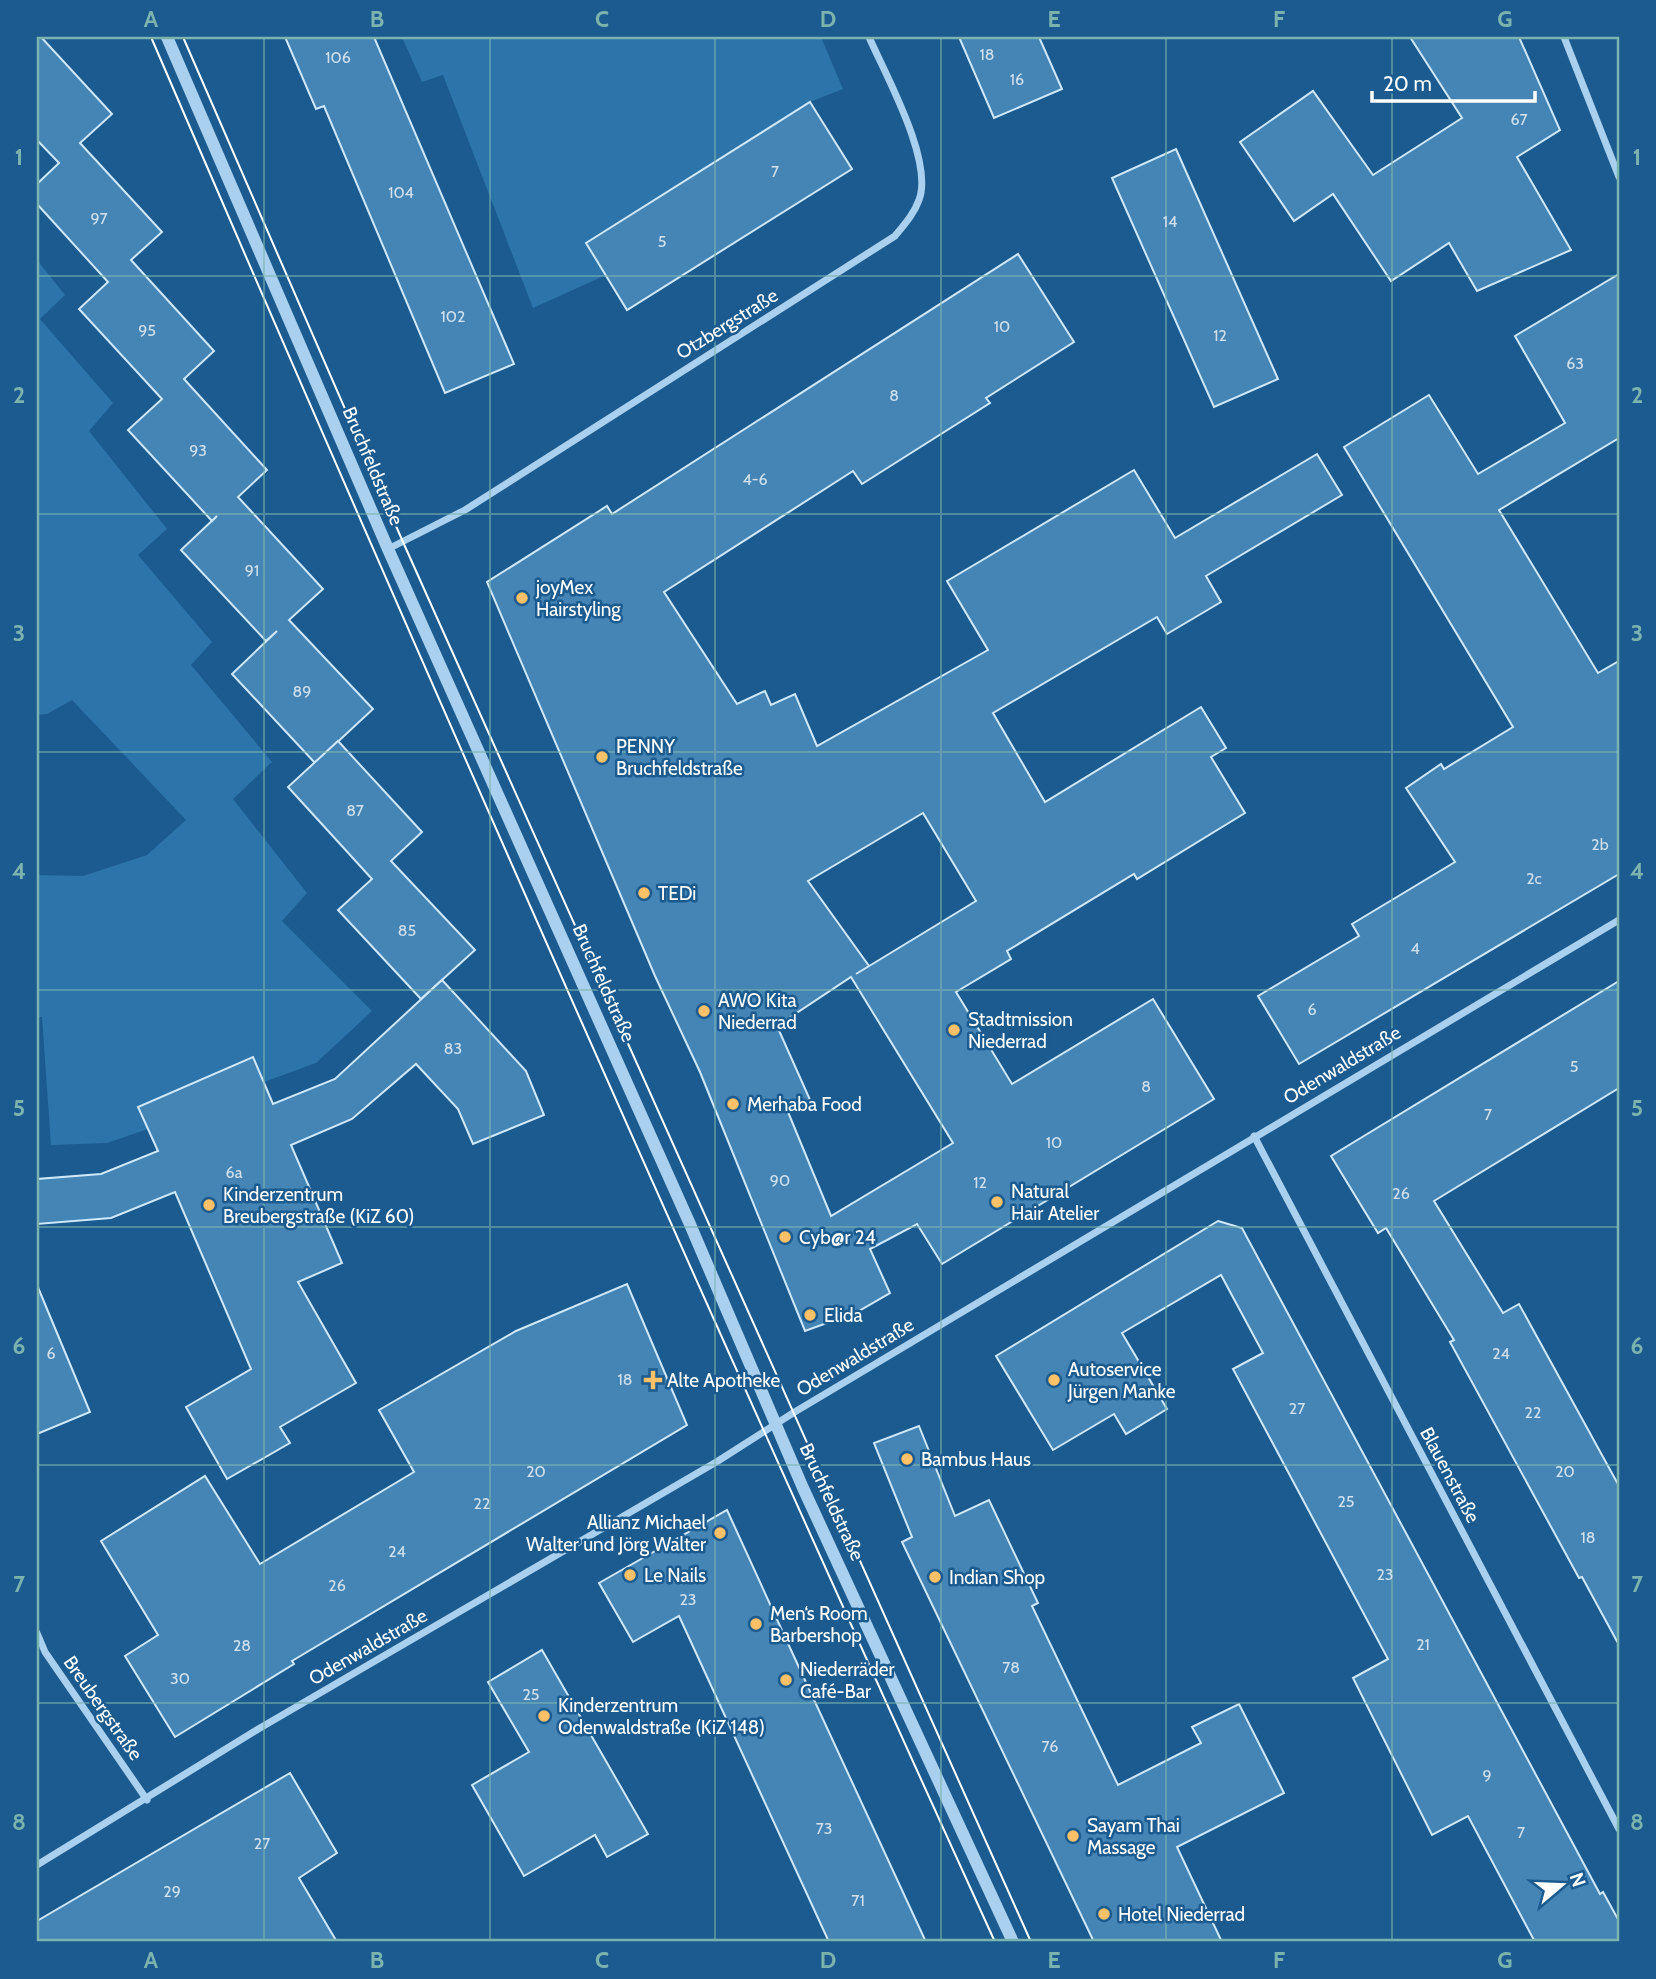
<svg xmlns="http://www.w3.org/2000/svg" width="1656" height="1979" font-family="Cabin,sans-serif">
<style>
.green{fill:#2c74aa}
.building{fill:#4485b6;stroke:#cfe8fa;stroke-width:2;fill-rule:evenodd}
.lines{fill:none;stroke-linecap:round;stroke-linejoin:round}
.minor{stroke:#a9d0ee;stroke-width:7}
.tertiary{stroke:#a9d0ee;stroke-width:12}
.tram{stroke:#fff;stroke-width:2}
.grid{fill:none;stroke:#7bb4af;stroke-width:2;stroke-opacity:0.55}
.poi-dot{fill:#fec167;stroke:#1c5b8f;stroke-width:2.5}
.labels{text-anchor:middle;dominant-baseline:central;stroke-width:5;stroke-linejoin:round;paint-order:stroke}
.number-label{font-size:16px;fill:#d0e0ed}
.street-label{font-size:19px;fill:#fff;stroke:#1c5b8f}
.poi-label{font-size:19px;fill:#fff;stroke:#1c5b8f;text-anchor:start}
.neatline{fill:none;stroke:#7bb4af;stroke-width:2.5}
.grid-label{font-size:23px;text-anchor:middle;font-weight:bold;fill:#7bb4af}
</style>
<rect width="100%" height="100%" fill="#1c5b8f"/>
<g class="green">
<polygon points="402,37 821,37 843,89 810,102 586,243 606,275 533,308 443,75 422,82"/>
<polygon points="37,260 65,295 40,319 113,403 89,431 167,529 138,555 212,642 191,665 272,762 233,799 307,893 282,921 372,1011 316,1063 264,1082 253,1057 139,1106 148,1129 107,1143 51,1145 42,1017 37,1017 37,875 83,876 147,855 186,820 72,700 47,714 37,715"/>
</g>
<g class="building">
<polygon points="37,37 41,37 112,114 80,143 162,232 131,260 214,351 184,379 267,470 238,497 323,589 289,620 373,709 315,763 232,674 277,631 266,641 181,550 217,516 212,521 128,430 162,399 79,309 108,282 37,204 37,184 59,163 37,140"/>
<polygon points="285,37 374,37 514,364 445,393 324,106 316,109"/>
<polygon points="959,37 1039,37 1062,89 994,118"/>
<polygon points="1410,37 1519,37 1560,130 1517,157 1571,250 1477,291 1449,243 1391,281 1333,194 1294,221 1240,142 1313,91 1373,175 1462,118"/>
<polygon points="810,102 852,169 627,310 586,243"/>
<polygon points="1176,149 1278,379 1214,407 1112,178"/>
<path d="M1018 254 1074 342 986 398 990 403 862 484 853 471 664 592 737 704 765 691 771 705 795 694 817 746 988 650 947 581 1134 470 1175 538 1317 454 1342 495 1206 576 1221 602 1167 634 1157 617 993 713 1045 802 1201 707 1226 748 1211 757 1245 813 1137 879 1134 874 1007 951 1011 959 956 992 1012 1084 1153 999 1214 1099 942 1264 917 1224 870 1249 890 1293 857 1312 805 1331 700 1072 655 976 487 582 607 506 612 514ZM923 813 976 901 856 974 869 966 808 881ZM851 977 953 1143 831 1216 788 1112 811 1102 777 1026Z"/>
<polygon points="1619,274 1619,438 1499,510 1598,673 1619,661 1619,874 1299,1064 1258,996 1359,936 1352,924 1455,862 1406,788 1441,764 1444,769 1513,727 1344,447 1429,395 1478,474 1565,423 1515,336"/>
<polygon points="338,741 422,832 391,861 475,950 421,999 338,910 372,879 288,787"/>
<polygon points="442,980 526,1071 544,1115 473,1144 458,1109 416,1064 352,1119 291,1145 342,1263 298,1282 356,1383 280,1427 290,1443 227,1479 186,1407 251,1369 175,1192 111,1218 37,1224 37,1179 101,1174 158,1151 138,1107 253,1057 273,1104 335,1079"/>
<polygon points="1619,981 1619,1088 1434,1201 1503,1313 1519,1304 1619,1486 1619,1645 1582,1577 1579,1578 1450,1342 1454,1340 1386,1228 1378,1233 1331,1156"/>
<polygon points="1218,1221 1242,1228 1600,1894 1603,1892 1619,1921 1619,1942 1535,1942 1468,1816 1432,1835 1353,1678 1388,1659 1233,1369 1263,1353 1221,1275 1122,1333 1167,1409 1126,1434 1114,1414 1053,1450 996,1356"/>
<polygon points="627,1284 687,1425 292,1661 294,1664 175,1737 125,1656 158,1635 101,1541 205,1476 260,1564 414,1472 379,1410 516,1331"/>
<polygon points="37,1285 90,1412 37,1434"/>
<polygon points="919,1426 955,1516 989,1500 1038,1603 1032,1606 1118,1785 1201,1743 1192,1727 1239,1704 1284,1793 1177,1847 1222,1942 1094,1942 902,1542 912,1537 874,1443"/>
<polygon points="727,1510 791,1650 926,1942 829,1942 679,1616 633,1642 599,1583"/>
<polygon points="542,1650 648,1834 607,1857 595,1835 524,1876 472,1785 529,1752 488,1682"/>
<polygon points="290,1773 337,1853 299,1878 337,1942 37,1942 37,1921"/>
</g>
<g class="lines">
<g class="minor">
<polyline points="1564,37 1619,177"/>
<path d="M388 549 465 510 895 236C904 225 914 214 919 200 934 161 885 74 869 37"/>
<polyline points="1254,1136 1619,1829"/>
<polyline points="37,1633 45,1652 147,1800"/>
<polyline points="37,1865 260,1728 718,1461 793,1413 1619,920"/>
</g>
<polyline class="tertiary" points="167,37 388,549 689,1222 803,1488 1013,1942"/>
<g class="tram">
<path d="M151 37C426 675 707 1310 995 1942"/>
<polyline points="183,37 403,542 1031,1942"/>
</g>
</g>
<path class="grid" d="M264 37V1942M490 37V1942M715 37V1942M941 37V1942M1166 37V1942M1392 37V1942M37 276H1619M37 514H1619M37 752H1619M37 990H1619M37 1227H1619M37 1465H1619M37 1703H1619"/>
<g class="poi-dot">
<circle cx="522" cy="598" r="7"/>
<circle cx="602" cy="757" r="7"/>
<circle cx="644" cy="893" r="7"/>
<circle cx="704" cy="1011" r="7"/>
<circle cx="954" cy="1030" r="7"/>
<circle cx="733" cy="1104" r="7"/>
<circle cx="997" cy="1202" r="7"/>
<circle cx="209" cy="1205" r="7"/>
<circle cx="785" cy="1237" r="7"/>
<circle cx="810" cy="1315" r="7"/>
<path d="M649.5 1369.5h7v7h7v7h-7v7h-7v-7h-7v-7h7z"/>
<circle cx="1054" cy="1380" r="7"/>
<circle cx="907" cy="1459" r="7"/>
<circle cx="720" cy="1533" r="7"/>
<circle cx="630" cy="1575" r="7"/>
<circle cx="935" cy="1577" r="7"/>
<circle cx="756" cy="1624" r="7"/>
<circle cx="786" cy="1680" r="7"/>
<circle cx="544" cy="1716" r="7"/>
<circle cx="1073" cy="1836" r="7"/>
<circle cx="1104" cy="1914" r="7"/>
</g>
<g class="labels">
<g class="number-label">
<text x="987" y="54">18</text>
<text x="338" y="57">106</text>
<text x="1017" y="79">16</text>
<text x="1519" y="119">67</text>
<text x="775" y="171">7</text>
<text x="401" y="192">104</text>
<text x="99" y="218">97</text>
<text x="1170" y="221">14</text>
<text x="662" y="241">5</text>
<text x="453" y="316">102</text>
<text x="1002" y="326">10</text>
<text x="147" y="330">95</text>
<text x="1220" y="335">12</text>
<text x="1575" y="363">63</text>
<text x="894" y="395">8</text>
<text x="198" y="450">93</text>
<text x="755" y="479">4-6</text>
<text x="252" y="570">91</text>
<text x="302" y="691">89</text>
<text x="355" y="810">87</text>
<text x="1600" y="844">2b</text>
<text x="1534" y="878">2c</text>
<text x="407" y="930">85</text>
<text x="1415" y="948">4</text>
<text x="1312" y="1009">6</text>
<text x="453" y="1048">83</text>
<text x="1574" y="1066">5</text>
<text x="1146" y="1086">8</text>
<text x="1488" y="1114">7</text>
<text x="1054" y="1142">10</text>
<text x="234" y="1172">6a</text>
<text x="780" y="1180">90</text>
<text x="980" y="1182">12</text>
<text x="1401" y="1193">26</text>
<text x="51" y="1353">6</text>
<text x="1501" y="1353">24</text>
<text x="625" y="1379">18</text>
<text x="1297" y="1408">27</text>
<text x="1533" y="1412">22</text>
<text x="536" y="1471">20</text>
<text x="1565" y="1471">20</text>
<text x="1346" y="1501">25</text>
<text x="482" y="1503">22</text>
<text x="1588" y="1537">18</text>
<text x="397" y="1551">24</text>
<text x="1385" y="1574">23</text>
<text x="337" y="1585">26</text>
<text x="688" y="1599">23</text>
<text x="1423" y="1644">21</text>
<text x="242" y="1645">28</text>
<text x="1011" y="1667">78</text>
<text x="180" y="1678">30</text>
<text x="531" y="1694">25</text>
<text x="1050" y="1746">76</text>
<text x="1487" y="1775">9</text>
<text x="824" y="1828">73</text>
<text x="1521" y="1832">7</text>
<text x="262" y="1843">27</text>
<text x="172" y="1891">29</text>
<text x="858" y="1900">71</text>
</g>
<g class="street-label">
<text transform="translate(727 324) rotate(-32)">Otzbergstraße</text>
<text transform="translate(373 466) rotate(67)">Bruchfeldstraße</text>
<text transform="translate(604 983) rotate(66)">Bruchfeldstraße</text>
<text transform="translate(1342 1065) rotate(-31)">Odenwaldstraße</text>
<text transform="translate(855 1357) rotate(-31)">Odenwaldstraße</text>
<text transform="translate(1450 1475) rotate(62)">Blauenstraße</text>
<text transform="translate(832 1502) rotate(65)">Bruchfeldstraße</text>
<text transform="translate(368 1647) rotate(-30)">Odenwaldstraße</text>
<text transform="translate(103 1708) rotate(55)">Breubergstraße</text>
</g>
<g class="poi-label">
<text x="536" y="587">joyMex<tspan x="536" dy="22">Hairstyling</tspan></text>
<text x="616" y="746">PENNY<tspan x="616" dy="22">Bruchfeldstraße</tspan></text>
<text x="658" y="893">TEDi</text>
<text x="718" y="1000">AWO Kita<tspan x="718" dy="22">Niederrad</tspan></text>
<text x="968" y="1019">Stadtmission<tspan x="968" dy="22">Niederrad</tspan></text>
<text x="747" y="1104">Merhaba Food</text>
<text x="1011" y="1191">Natural<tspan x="1011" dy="22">Hair Atelier</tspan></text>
<text x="223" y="1194">Kinderzentrum<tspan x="223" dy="22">Breubergstraße (KiZ 60)</tspan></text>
<text x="799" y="1237">Cyb@r 24</text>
<text x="824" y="1315">Elida</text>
<text x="1068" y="1369">Autoservice<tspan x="1068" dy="22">Jürgen Manke</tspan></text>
<text x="667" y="1380">Alte Apotheke</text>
<text x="921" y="1459">Bambus Haus</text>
<text x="706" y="1522" text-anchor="end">Allianz Michael<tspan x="706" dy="22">Walter und Jörg Walter</tspan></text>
<text x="644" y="1575">Le Nails</text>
<text x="949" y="1577">Indian Shop</text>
<text x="770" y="1613">Men‘s Room<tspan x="770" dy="22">Barbershop</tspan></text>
<text x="800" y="1669">Niederräder<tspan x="800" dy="22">Café-Bar</tspan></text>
<text x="558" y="1705">Kinderzentrum<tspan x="558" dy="22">Odenwaldstraße (KiZ 148)</tspan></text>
<text x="1087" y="1825">Sayam Thai<tspan x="1087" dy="22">Massage</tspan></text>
<text x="1118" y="1914">Hotel Niederrad</text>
</g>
</g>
<rect width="1656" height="1979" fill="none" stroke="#1c5b8f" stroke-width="77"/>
<g transform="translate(1562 1885) rotate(71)" stroke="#1c5b8f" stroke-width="5" paint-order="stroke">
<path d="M0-5L12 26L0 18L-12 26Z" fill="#ffffff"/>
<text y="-10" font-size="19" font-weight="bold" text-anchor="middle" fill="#ffffff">N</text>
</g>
<path d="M1372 91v10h163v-10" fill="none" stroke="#ffffff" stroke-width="3.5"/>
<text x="1383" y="91" font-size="21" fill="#ffffff" stroke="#1c5b8f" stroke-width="5" paint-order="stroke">20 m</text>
<rect x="38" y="38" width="1580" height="1902" class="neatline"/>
<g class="grid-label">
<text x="151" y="27">A</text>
<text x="377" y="27">B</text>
<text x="602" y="27">C</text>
<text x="828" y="27">D</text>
<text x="1054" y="27">E</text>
<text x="1279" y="27">F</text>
<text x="1505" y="27">G</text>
<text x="19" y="165">1</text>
<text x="1637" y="165">1</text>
<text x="19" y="403">2</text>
<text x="1637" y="403">2</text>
<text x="19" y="641">3</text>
<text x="1637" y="641">3</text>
<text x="19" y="879">4</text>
<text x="1637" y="879">4</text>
<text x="19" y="1116">5</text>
<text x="1637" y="1116">5</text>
<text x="19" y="1354">6</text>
<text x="1637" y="1354">6</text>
<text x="19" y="1592">7</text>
<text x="1637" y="1592">7</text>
<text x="19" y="1830">8</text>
<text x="1637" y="1830">8</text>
<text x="151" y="1968">A</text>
<text x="377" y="1968">B</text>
<text x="602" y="1968">C</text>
<text x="828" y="1968">D</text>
<text x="1054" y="1968">E</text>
<text x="1279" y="1968">F</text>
<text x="1505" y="1968">G</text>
</g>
</svg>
